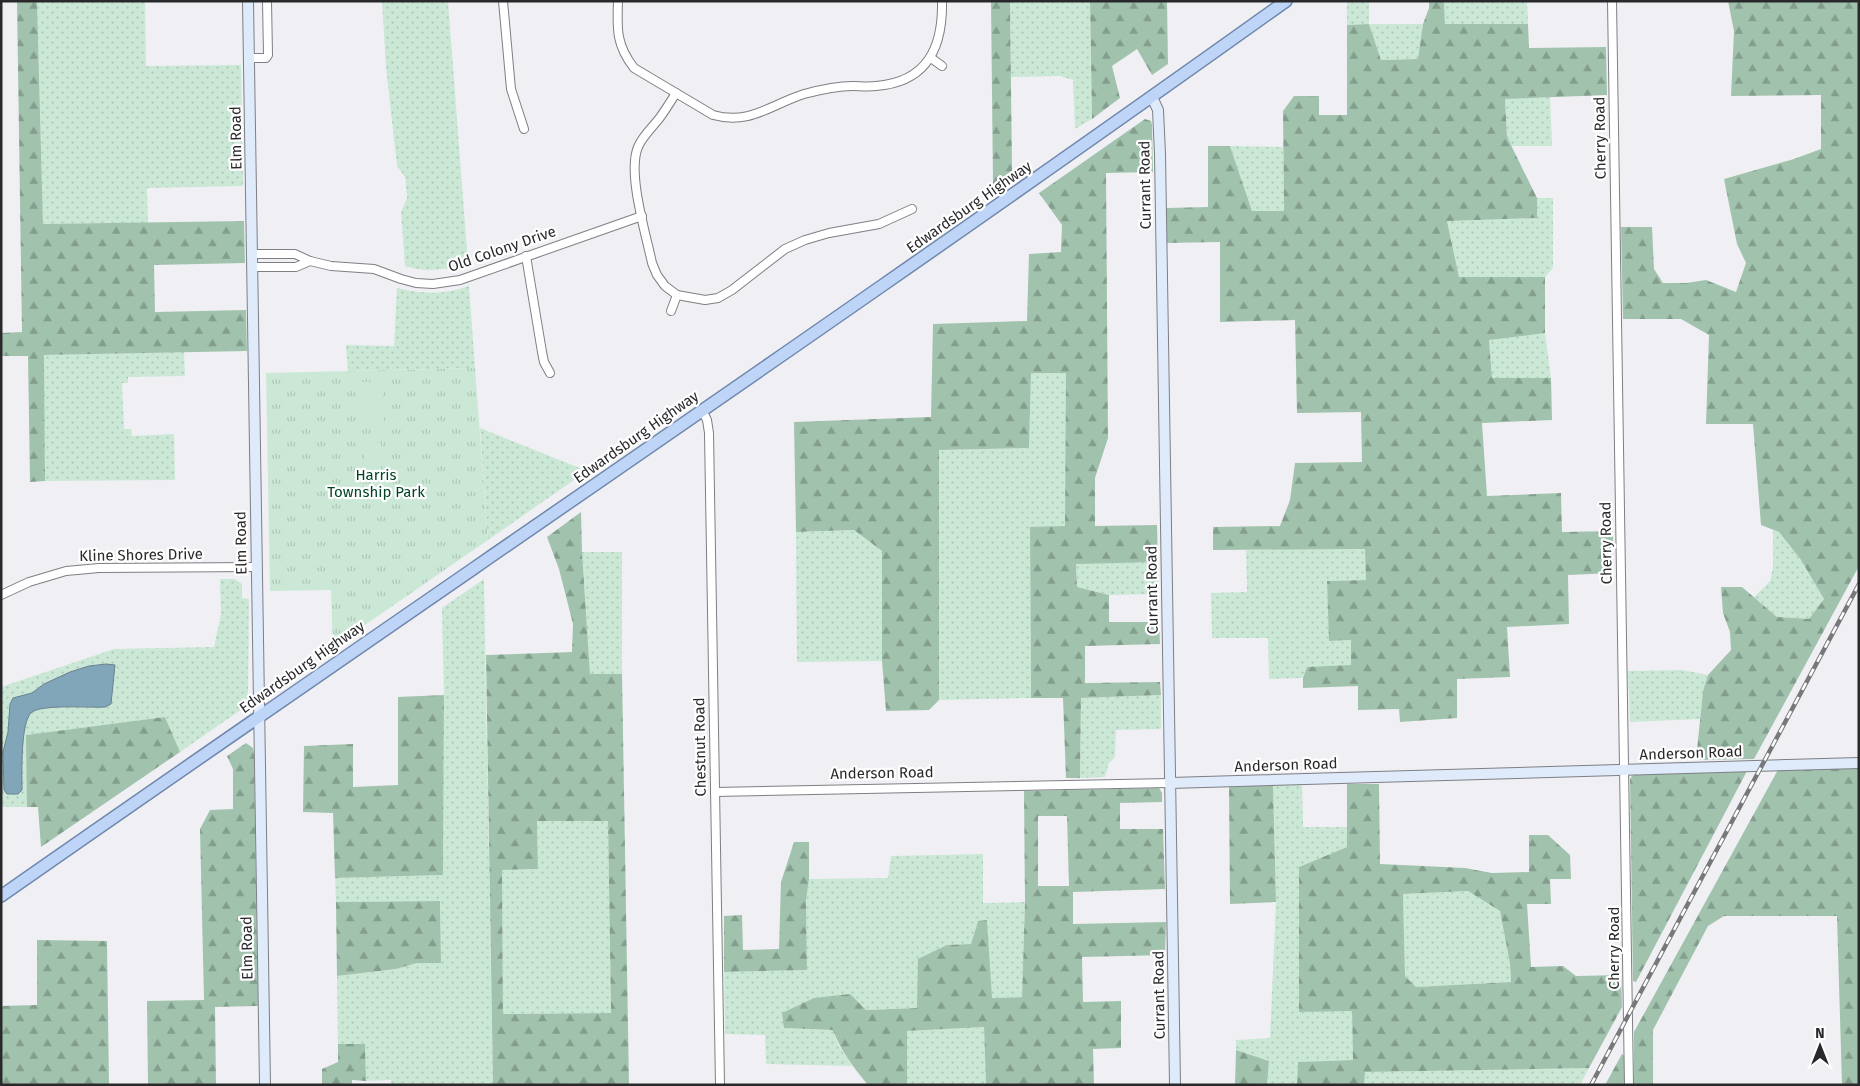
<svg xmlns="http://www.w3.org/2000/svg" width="1860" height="1086" font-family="'Fira Sans',sans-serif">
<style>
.grass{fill:url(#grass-dots);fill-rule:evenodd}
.forest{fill:url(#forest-firs);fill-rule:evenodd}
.park{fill:url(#park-tufts)}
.garden{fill:#cbe8d6}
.water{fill:#82a6b9;stroke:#67808e}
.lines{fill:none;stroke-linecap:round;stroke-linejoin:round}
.street-casing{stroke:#7e7f83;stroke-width:10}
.secondary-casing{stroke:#7e7f83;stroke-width:12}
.primary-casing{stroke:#6f87ac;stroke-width:14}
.street{stroke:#fff;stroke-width:8}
.secondary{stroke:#dfeafb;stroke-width:10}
.primary{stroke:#bfd5f7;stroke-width:11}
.rail-casing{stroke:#78787b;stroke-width:4.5}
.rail{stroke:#fefeff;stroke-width:2.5;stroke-dasharray:8;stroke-linecap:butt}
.labels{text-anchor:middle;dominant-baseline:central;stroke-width:4.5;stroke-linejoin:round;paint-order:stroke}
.street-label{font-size:15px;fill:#29292b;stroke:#fefeff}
.park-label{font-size:15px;fill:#034427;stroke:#fefeff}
</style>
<defs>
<pattern id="grass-dots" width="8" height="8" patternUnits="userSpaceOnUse" patternTransform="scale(1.25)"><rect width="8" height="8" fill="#cbe8d6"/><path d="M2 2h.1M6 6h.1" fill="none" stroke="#aec7b8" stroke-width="1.8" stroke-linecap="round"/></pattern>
<pattern id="forest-firs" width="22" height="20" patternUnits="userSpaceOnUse" patternTransform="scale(1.25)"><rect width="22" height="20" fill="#a1c3ad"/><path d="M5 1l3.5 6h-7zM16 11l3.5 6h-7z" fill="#839e8d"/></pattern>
<pattern id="park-tufts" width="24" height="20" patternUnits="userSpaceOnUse" patternTransform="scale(1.25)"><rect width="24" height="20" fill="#cbe8d6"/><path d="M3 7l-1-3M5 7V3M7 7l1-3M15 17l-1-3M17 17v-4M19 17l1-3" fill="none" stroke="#aec7b8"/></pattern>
</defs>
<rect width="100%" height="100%" fill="#f0f0f4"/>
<g class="grass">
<polygon points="37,1 145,1 146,66 241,65 243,186 147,188 148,223 43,224"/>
<path d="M382 1H448L468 264C446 270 426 273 405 266L401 212 407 198 405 177 397 166 386 67Z"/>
<polygon points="1010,1 1090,1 1092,119 1075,129 1073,80 1060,76 1011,77"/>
<polygon points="1347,1 1369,1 1369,24 1423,24 1419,59 1381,60 1369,24 1347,25"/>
<polygon points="1444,1 1527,1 1528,24 1445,24"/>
<polygon points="1550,97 1552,146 1511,146 1507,137 1505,99"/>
<polygon points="1230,146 1283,147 1284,211 1252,211"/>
<polygon points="1537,198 1553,198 1553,268 1545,277 1459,277 1447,220 1537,218"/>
<path d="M469 286 475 368 348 371 346 345 394 346 397 288C422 294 445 295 469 286Z"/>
<polygon points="1545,333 1551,378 1492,379 1489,339"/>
<polygon points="184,352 185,376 128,377 128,383 122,383 124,429 131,429 132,436 174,434 175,480 45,481 43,355"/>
<polygon points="1031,373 1067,373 1065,527 1030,527 1031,698 939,700 939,450 1029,448"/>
<polygon points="480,428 587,471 488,540"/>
<polygon points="854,530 882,551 882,661 797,662 796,532"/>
<polygon points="1773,530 1779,532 1801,560 1824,599 1809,619 1777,617 1754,597 1770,581 1773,568"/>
<polygon points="1366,549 1366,580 1327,581 1330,641 1351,640 1351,666 1307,667 1303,678 1269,679 1268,638 1212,638 1211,593 1247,592 1246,550"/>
<polygon points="582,552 622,552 622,674 590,674"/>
<polygon points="1158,562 1158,594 1109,595 1077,587 1076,563"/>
<path d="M220 579H235L242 584V598L249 599 248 700 245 707 180 752 165 717 27 735V807H1V687L114 649 214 647 221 614ZM106 664 116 668C112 680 114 692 111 704L104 707C90 708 41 704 31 713 24 719 25 733 23 742L3 752 8 732 10 704 13 698 32 693 44 684 70 672 89 666Z"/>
<polygon points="484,579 493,1085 391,1085 391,1080 366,1081 365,1044 338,1044 337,976 396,969 417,963 441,963 440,901 336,902 335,878 443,875 444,695 442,608"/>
<polygon points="1682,670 1708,675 1703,691 1700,719 1630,722 1628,671"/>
<polygon points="1161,695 1161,729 1116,730 1115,757 1109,763 1105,777 1080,778 1081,698"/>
<polygon points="1302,784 1303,827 1347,827 1347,847 1299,867 1299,1012 1352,1010 1353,1060 1298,1062 1297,1085 1267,1085 1269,1061 1236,1050 1236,1040 1270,1038 1276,902 1273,785"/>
<polygon points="608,820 611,1013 503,1014 502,870 538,869 537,821"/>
<polygon points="983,854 983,903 1025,902 1022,997 991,998 987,920 978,921 971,944 947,945 917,1008 866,1010 784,1028 833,1030 839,1046 852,1066 766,1064 765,1035 725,1034 724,972 807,970 806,901 809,879 888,878 891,856"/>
<polygon points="1468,891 1500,911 1510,964 1511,982 1416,987 1405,976 1403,894"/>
<polygon points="984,1027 986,1085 907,1085 906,1031"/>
<polygon points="1589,1068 1580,1085 1364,1085 1364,1072"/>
</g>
<g class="forest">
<polygon points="17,1 37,1 43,224 244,221 245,263 154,265 155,312 246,310 247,351 44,355 45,481 30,482 28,356 1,356 1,333 22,332"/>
<polygon points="991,1 1010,1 1012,171 993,185"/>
<polygon points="1090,1 1167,1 1168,64 1152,75 1137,49 1112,66 1120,98 1092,119"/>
<polygon points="1429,1 1444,1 1445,24 1528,24 1529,48 1606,47 1607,95 1505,99 1507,137 1537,198 1537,218 1447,221 1459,277 1545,277 1545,333 1489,340 1492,378 1551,378 1552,420 1482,423 1487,496 1561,493 1562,532 1613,531 1613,573 1568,575 1569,624 1507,627 1510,677 1457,679 1457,718 1400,722 1399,709 1358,710 1358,686 1303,688 1303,678 1307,667 1351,665 1351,640 1329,641 1327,581 1366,580 1365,549 1213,550 1213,527 1280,526 1290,500 1295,463 1362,462 1361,412 1297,413 1295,320 1220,322 1220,242 1167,243 1166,208 1208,207 1208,146 1230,146 1252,211 1284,211 1283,111 1294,96 1319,96 1319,115 1347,115 1347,25 1369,24 1381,60 1418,59 1423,24 1429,8"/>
<polygon points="1728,1 1859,1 1859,566 1754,759 1696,760 1703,691 1708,675 1731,650 1730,632 1723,613 1721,587 1742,587 1777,617 1809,619 1824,599 1801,560 1779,532 1761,525 1753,424 1706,424 1709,335 1681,319 1623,319 1621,227 1652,227 1654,269 1663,283 1686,283 1706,280 1736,292 1746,263 1737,244 1724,179 1794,159 1821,149 1821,95 1731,96 1734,31"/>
<polygon points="1145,119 1151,121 1152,125 1153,172 1106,173 1108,438 1095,478 1095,526 1157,525 1158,562 1076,564 1077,587 1109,595 1109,622 1159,622 1160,644 1085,646 1085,683 1160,682 1161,695 1081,698 1080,778 1066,778 1063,698 1031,698 1030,527 1065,526 1066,373 1031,373 1029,448 939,450 939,700 929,710 886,711 882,661 882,551 854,530 796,532 794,422 931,417 933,324 1027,321 1029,254 1061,252 1062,225 1039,193"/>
<path d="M581 512 582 552 590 674H622L629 1085H493L486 655 572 652 573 624 559 569 547 537ZM537 821H608L611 1013 503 1014 502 870 538 869Z"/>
<polygon points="444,695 443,875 335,878 333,813 303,812 304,746 353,744 353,787 398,785 398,697"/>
<polygon points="165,717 180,752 41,847 38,807 27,807 26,735"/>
<polygon points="246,743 253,748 254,756 258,1006 215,1007 216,1085 148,1085 147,1001 204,1000 200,829 210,810 233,809 233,769 227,756"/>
<polygon points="1859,767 1859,1085 1842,1085 1837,916 1724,916 1708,926 1653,1030 1653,1085 1634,1085 1634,1032 1779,768"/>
<polygon points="1747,771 1636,982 1633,981 1630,779 1632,776 1639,773"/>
<path d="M1347 784H1379L1380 864 1465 868 1492 873 1529 872V835H1548L1570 855 1571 879H1550L1551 904H1527L1531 967 1563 966 1576 976 1621 975 1622 1007 1589 1068 1365 1072 1364 1085H1297L1298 1062 1353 1060 1352 1011 1299 1012V867L1347 847ZM1468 891 1500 911 1510 964 1511 982 1416 987 1405 976 1403 894Z"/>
<polygon points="1273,785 1276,902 1230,904 1229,787"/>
<path d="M1159 788 1162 793V802L1120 803V829H1163L1165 889 1073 892V924L1166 922 1165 955 1082 957 1083 1002 1121 1001V1048L1093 1049 1094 1085H986L984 1027 907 1031V1085H868C853 1067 841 1051 833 1030L784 1028 782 1013 814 998 850 994 866 1010 917 1008 918 959 947 945 971 944 978 921 987 920 992 998 1022 997 1025 902 1024 791ZM1038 816H1067L1069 886H1038Z"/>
<polygon points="794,842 809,842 809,879 806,901 807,970 724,972 724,916 742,915 743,950 779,949 781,882"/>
<polygon points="440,901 441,963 417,963 396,969 337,976 336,902"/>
<polygon points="37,940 107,941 109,1085 1,1085 1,1006 37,1005"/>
<polygon points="338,1044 365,1044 366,1081 352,1080 352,1085 322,1085 322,1069 338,1062"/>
<polygon points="1236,1050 1269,1061 1267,1085 1235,1085"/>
<polygon points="1622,1054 1625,1056 1626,1085 1605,1085"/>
</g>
<polygon class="park" points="475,368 488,540 333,647 331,590 270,591 266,373"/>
<g class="garden">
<polygon points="359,382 383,382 384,426 360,426"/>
<polygon points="364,443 381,443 381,471 364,472"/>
</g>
<path class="water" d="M106 664 115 665 111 704 105 707C89 708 44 704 32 712 20 721 22 775 22 790L18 794H7L4 790 3 752 8 732 10 704 13 698 32 693 44 684 70 672 89 666Z"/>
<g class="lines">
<defs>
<g id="street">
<polyline points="503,1 511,89 524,129"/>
<path d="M618 1C617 29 616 45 634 68L713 115C750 125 770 105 804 94 819 90 836 86 853 86 860 86 868 87 876 86 927 82 943 48 942 1"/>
<polyline points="1612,1 1629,1085"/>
<polyline points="249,58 266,58 268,55 267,1"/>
<polyline points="931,58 942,66"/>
<path d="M676 93C671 101 666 109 661 116 654 126 643 135 638 147 627 173 646 234 652 263L657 275 665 286 677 295 705 300 718 298 732 290 785 249 805 240 829 233 879 224 912 209"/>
<polyline points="253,254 295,254 310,261 331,266 374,269 401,279 416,283 433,284 460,280 642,216"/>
<polyline points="526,256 542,352 544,362 550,373"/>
<polyline points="253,267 296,267 310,261"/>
<polyline points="671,311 677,295"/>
<polyline points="702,410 707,420 709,433 720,1085"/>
<polyline points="1,595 29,582 66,571 99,568 256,567"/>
<polyline points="715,792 1170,783"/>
</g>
<g id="secondary">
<polyline points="248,1 265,1085"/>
<polyline points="1152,97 1158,110 1160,154 1175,1085"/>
<polyline points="1170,783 1859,763"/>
</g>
<path id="primary" d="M1 896C429 597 861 305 1286 1"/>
</defs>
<use href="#street" class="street-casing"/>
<use href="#secondary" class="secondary-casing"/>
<use href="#primary" class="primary-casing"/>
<use href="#street" class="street"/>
<use href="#secondary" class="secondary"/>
<use href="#primary" class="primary"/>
<defs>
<polyline id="rail" points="1591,1085 1859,584"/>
</defs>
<use href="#rail" class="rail-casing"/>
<use href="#rail" class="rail"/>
</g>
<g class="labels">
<g class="street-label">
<text transform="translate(236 138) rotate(-91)">Elm Road</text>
<text transform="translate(1600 138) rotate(-91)">Cherry Road</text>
<text transform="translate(1145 185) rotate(-91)">Currant Road</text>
<text transform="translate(969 207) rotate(-35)">Edwardsburg Highway</text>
<text transform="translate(502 249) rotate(-19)">Old Colony Drive</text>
<text transform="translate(636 437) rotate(-35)">Edwardsburg Highway</text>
<text transform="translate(241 543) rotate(-91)">Elm Road</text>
<text transform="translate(1606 543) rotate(-91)">Cherry Road</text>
<text transform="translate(141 555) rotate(-1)">Kline Shores Drive</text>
<text transform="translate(1152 590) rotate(-91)">Currant Road</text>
<text transform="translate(302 667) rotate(-35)">Edwardsburg Highway</text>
<text transform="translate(700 747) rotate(-91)">Chestnut Road</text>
<text transform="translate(1691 753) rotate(-2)">Anderson Road</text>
<text transform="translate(1286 765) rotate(-2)">Anderson Road</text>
<text transform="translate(882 773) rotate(-1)">Anderson Road</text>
<text transform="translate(247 948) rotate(-91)">Elm Road</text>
<text transform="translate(1614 948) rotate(-90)">Cherry Road</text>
<text transform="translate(1159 995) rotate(-91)">Currant Road</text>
</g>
<g class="park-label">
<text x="376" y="475">Harris<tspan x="376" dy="17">Township Park</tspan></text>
</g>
</g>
<rect width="1860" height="1086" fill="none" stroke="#29292b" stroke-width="5"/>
<g transform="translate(1820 1046)" stroke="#fefeff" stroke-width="4" paint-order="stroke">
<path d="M0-4L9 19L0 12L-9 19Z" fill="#29292b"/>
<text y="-8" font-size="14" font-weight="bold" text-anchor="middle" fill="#29292b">N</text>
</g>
</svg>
